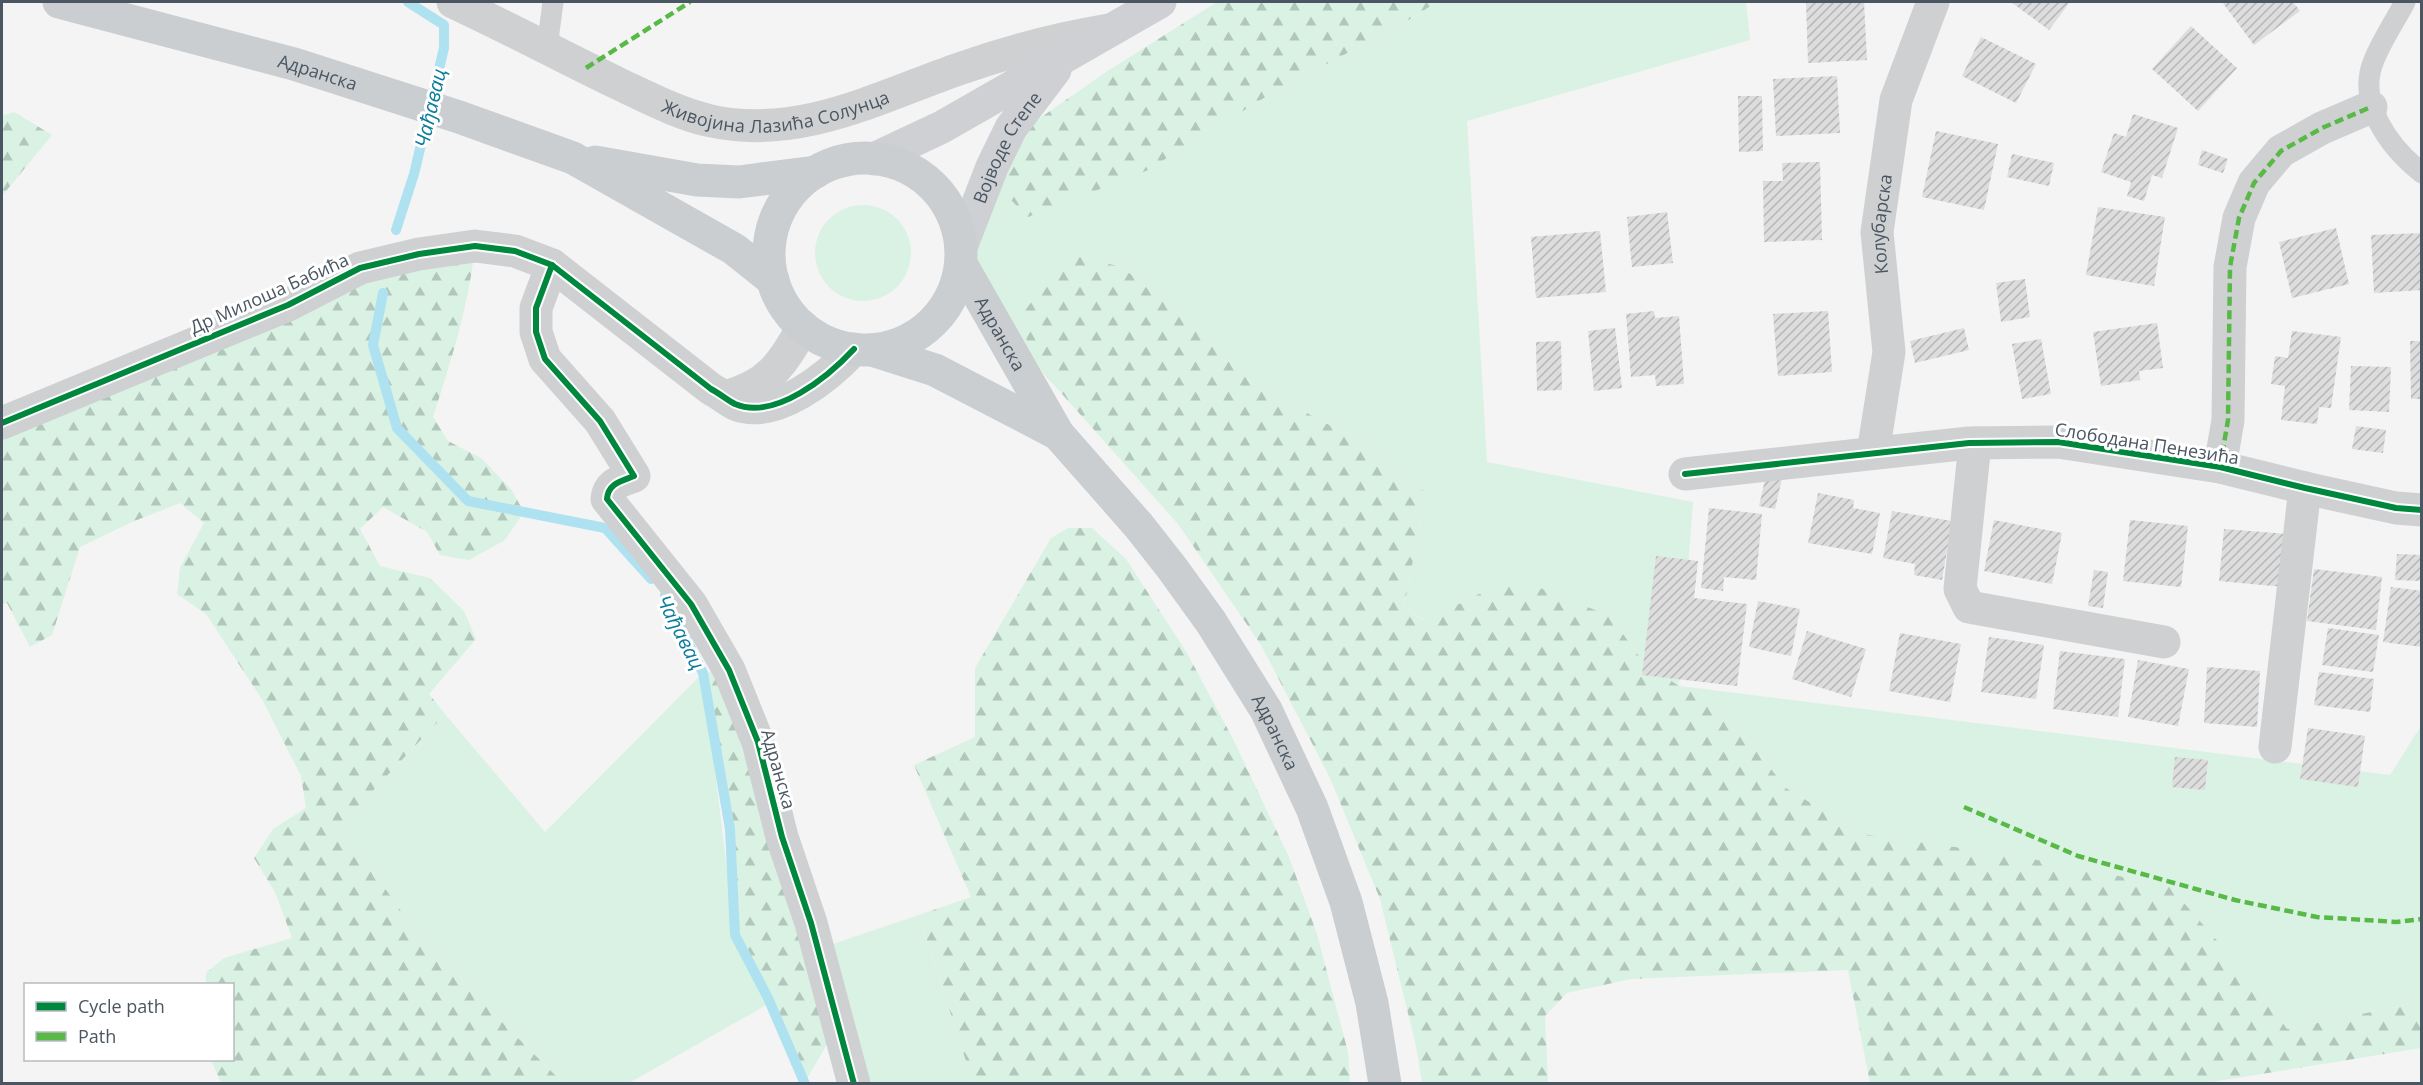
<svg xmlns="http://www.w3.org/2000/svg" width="2423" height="1085" font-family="'Open Sans',sans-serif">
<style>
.grass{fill:#d9f2e3}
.forest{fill:url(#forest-firs)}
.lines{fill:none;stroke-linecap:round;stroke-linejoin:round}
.stream{stroke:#aee2f0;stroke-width:10}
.building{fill:url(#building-hatch)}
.lane{stroke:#ced0d2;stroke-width:21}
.street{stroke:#ced0d2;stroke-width:33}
.secondary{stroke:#ced0d4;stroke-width:33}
.primary{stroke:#caced1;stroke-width:33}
.quiet{stroke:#58b947;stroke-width:4.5;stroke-dasharray:9 4.5;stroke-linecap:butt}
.cycleway-casing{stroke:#fff;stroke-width:10}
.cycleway{stroke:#00873e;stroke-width:6}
.labels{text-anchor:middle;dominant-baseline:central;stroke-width:6;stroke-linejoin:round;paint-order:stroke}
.street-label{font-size:18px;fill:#4a5661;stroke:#fff}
.water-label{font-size:20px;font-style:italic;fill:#0c7c9b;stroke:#fff}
</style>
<defs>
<pattern id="forest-firs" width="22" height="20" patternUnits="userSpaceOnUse" patternTransform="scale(1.5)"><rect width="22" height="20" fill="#d9f2e3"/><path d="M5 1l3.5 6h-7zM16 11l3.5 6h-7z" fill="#b2c7bb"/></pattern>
<pattern id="building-hatch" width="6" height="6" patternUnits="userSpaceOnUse" patternTransform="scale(1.5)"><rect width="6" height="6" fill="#ddddde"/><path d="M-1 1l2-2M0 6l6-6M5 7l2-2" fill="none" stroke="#b5b6b7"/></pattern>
</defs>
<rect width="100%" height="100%" fill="#f4f4f4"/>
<g class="grass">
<polygon points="1437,2 1746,2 1750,40 1467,121 1487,462 1693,502 1679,686 1644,663 1610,616 1485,591 1426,621 1404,607 1426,493 1375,450 1252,383 1197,329 1122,267 1076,256 1029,357 974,258 977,230 1013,153 1267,96 1407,21"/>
<circle cx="863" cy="253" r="48"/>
<polygon points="703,673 735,935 770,1003 629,1083 563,1083 503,1023 407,919 340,826 445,714 545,832"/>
<polygon points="1696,688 2390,775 2421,726 2421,1002 2287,1029 2256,985 1862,834 1786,788 1744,735"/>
<polygon points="919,915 973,1083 854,1083 818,949"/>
</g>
<g class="forest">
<polygon points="1217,2 1437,2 1407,21 1267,96 1146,171 1028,217 1011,200 1004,183 1013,153 1030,125 1106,72"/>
<polygon points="14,112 52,135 2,196 2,116"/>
<path d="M475 246C469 305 451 361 433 417L448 441 481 458 511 489 524 512 505 540 469 560 440 555 427 532 383 507 360 529 380 566 430 578 464 611 476 639 429 694 445 714 340 826 407 919 503 1023 563 1083H221L211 1060H232V984H206V973L224 958 292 938 275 892 254 858 273 829 306 808 301 776 263 701 206 614 177 594 180 568 204 523 180 503 132 522 80 547 52 635 30 647 7 603 2 604V423L288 305Z"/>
<polygon points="1076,256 1122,267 1197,329 1252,383 1375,450 1426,493 1404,607 1425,621 1485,591 1525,582 1610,616 1644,663 1679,686 1696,688 1744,735 1786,788 1862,834 2011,855 2169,886 2256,985 2287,1029 2421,1002 2421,1048 2206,1083 1870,1083 1848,970 1631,979 1567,993 1545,1016 1548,1083 1422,1083 1416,1046 1380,899 1330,778 1261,645 1178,524 1029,357 1023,313 1050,278"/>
<polygon points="1068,528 1092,528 1126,559 1187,653 1233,739 1289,857 1317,934 1348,1052 1350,1083 973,1083 919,915 971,897 914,765 975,737 975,668 1051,538"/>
<polygon points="729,670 838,1025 805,1082 768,998 735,935 730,828 703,673"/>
</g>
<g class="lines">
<g class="stream">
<polyline points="396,230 414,174 444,48 444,25 408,2"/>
<polyline points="383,293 373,345 397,428 468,501 605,528 651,579"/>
<polyline points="665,595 703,673 730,829 735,935 768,998 805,1084"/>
</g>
</g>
<g class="building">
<polygon points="1806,2 1864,2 1867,60 1808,63"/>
<polygon points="2011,2 2070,2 2049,30"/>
<polygon points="2222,2 2293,2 2300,11 2254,45"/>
<polygon points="2191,26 2237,68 2198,111 2152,69"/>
<polygon points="1981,37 2036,64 2016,103 1962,76"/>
<polygon points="1837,76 1840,133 1776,136 1773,79"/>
<polygon points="1738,96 1762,96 1763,151 1739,152"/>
<polygon points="2133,114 2178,128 2162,178 2152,175 2144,201 2127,196 2131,182 2101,172 2114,133 2126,137"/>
<polygon points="1936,131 1998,144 1984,210 1922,197"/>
<polygon points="2202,150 2228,159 2223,173 2198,165"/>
<polygon points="2012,154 2054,163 2049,186 2007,177"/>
<polygon points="1820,162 1822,240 1764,242 1763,181 1783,181 1782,163"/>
<polygon points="2098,207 2165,217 2154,286 2086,275"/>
<polygon points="1667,212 1673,263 1632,267 1627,217"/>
<polygon points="2336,228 2349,284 2292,298 2279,242"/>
<polygon points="1600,231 1606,292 1536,298 1531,237"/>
<polygon points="2422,233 2422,290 2374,293 2371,235"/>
<polygon points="2025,279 2030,317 2001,322 1996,283"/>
<polygon points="1654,311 1655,318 1679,316 1684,384 1656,386 1655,375 1631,377 1626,314"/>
<polygon points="1828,311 1832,372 1778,376 1773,314"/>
<polygon points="2157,323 2163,368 2139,371 2140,380 2101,386 2093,332"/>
<polygon points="1615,328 1622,388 1594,391 1588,331"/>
<polygon points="1964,328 1969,350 1915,363 1910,341"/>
<polygon points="2292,331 2341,337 2331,408 2319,407 2317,424 2281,420 2285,386 2271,384 2275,356 2288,358"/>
<polygon points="2041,339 2051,394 2022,399 2012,344"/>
<polygon points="1561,341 1562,390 1537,391 1536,342"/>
<polygon points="2410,341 2422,341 2422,399 2411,399"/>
<polygon points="2351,366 2391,367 2389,412 2349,410"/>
<polygon points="2356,426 2386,430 2383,453 2352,449"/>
<polygon points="1767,471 1783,474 1775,509 1759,506"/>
<polygon points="1818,493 1854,500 1853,508 1880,513 1872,554 1808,543"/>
<polygon points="1709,508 1762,514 1756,580 1724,577 1723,591 1701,588"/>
<polygon points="1892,511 1952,521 1942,580 1914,575 1915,564 1883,558"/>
<polygon points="1994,520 2062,533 2052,584 1984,571"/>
<polygon points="2130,520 2188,526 2181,587 2123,581"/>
<polygon points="2224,529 2288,534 2284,587 2219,581"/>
<polygon points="2397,554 2422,555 2422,581 2395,580"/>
<polygon points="1656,556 1698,561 1694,598 1747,604 1737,686 1642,675"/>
<polygon points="2314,569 2382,577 2376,630 2307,621"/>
<polygon points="2094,570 2108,572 2103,608 2088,606"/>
<polygon points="2391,587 2422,591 2422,647 2383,642"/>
<polygon points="1758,601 1800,609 1791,656 1749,647"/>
<polygon points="2328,628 2379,635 2373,672 2322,665"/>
<polygon points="1807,631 1866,649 1851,697 1792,679"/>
<polygon points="1900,633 1961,644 1950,702 1889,691"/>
<polygon points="1989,637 2044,645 2036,699 1981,692"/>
<polygon points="2060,651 2125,659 2118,717 2053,709"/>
<polygon points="2138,660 2189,669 2178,726 2128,717"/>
<polygon points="2207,667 2260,671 2257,727 2204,723"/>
<polygon points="2319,672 2374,679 2370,712 2314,705"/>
<polygon points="2308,728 2365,736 2358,787 2300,779"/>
<polygon points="2175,757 2208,760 2205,790 2172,787"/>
</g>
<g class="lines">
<g class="lane">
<path d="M2405 2C2395 21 2382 40 2374 60 2356 102 2389 147 2422 173"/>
<polyline points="547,48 553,2"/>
</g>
<g class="street">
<path id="s1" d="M453 2C509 28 563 57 619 84 649 98 679 114 711 121 798 140 877 98 956 70 1006 52 1056 39 1109 30"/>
<path d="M552 265 536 308V332L545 359 600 421 634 476C622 481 608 483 607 499L691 604 729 670 758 742 782 837 811 923 854 1084"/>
<path d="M725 397C769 385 782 365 803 327"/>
<path d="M2 423 288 305 360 268 419 254 475 246 515 251 552 265 711 389C719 393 727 400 735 404 775 421 829 376 854 349"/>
<polyline points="1975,443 1960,589 1969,607 2164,642"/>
<path id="s2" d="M1873 453 1889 352 1877 232 1896 100 1933 2"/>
<polyline points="2220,467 2228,420 2230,267 2239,218 2254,183 2281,151 2322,128 2371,107"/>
<polyline points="1685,474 1969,443 2058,442 2220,467 2305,488 2396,508 2422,510"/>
<polyline points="2275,747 2305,488"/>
</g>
<g class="secondary">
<polyline points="874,159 942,127 1160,2"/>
<path id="s3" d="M961 247 992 167 1011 128 1055 70"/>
</g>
<g class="primary">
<path id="s4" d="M59 2 294 64 459 117 573 158 734 249 773 280"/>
<circle cx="865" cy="254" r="96"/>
<polyline points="595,162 697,180 739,182 816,172"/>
<path id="s5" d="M961 264 1058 434 1139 526 1172 568 1211 622 1266 710 1312 808 1346 902 1372 1003 1385 1084"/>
<polyline points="872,350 935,370 1058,434"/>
</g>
<g class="quiet">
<polyline points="586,68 690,2"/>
<polyline points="2220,467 2228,420 2230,267 2239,218 2254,183 2281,151 2322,128 2371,107"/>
<polyline points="1964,807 2078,856 2235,900 2317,917 2397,922 2422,919"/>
</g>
<defs>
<g id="cycleway">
<path d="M552 265 536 308V332L545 359 600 421 634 476C622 481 608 483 607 499L691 604 729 670 758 742 782 837 811 923 854 1084"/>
<path d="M2 423 288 305 360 268 419 254 475 246 515 251 552 265 711 389C719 393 727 400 735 404 775 421 829 376 854 349"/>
<polyline points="1685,474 1969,443 2058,442 2220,467 2305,488 2396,508 2422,510"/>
</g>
</defs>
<use href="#cycleway" class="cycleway-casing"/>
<use href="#cycleway" class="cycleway"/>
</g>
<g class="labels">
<g class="street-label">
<text stroke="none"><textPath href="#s4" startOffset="268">Адранска</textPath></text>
<text stroke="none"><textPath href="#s1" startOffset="350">Живојина Лазића Солунца</textPath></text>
<text stroke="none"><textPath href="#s3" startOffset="110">Војводе Степе</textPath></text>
<text stroke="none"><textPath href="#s2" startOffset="231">Колубарска</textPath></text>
<text transform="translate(269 293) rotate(-24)">Др Милоша Бабића</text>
<text stroke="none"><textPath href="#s5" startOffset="80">Адранска</textPath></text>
<text transform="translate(2147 443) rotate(9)">Слободана Пенезића</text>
<text stroke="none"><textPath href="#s5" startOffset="566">Адранска</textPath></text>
<text transform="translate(779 769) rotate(74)">Адранска</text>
</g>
<g class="water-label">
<text transform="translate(430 108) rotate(-77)">Чађавац</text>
<text transform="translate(681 632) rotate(63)">Чађавац</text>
</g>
</g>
<rect width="2423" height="1085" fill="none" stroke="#4a5661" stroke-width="6"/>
<rect x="24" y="983" width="210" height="78" fill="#ffffff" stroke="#b7bbc0" stroke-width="1.5"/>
<rect x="36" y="1002" width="30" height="9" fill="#00873e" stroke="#b7bbc0" stroke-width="1.5"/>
<text x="78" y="1013" font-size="18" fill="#4a5661">Cycle path</text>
<rect x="36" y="1032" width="30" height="9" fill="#58b947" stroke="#b7bbc0" stroke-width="1.5"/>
<text x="78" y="1043" font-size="18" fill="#4a5661">Path</text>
</svg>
